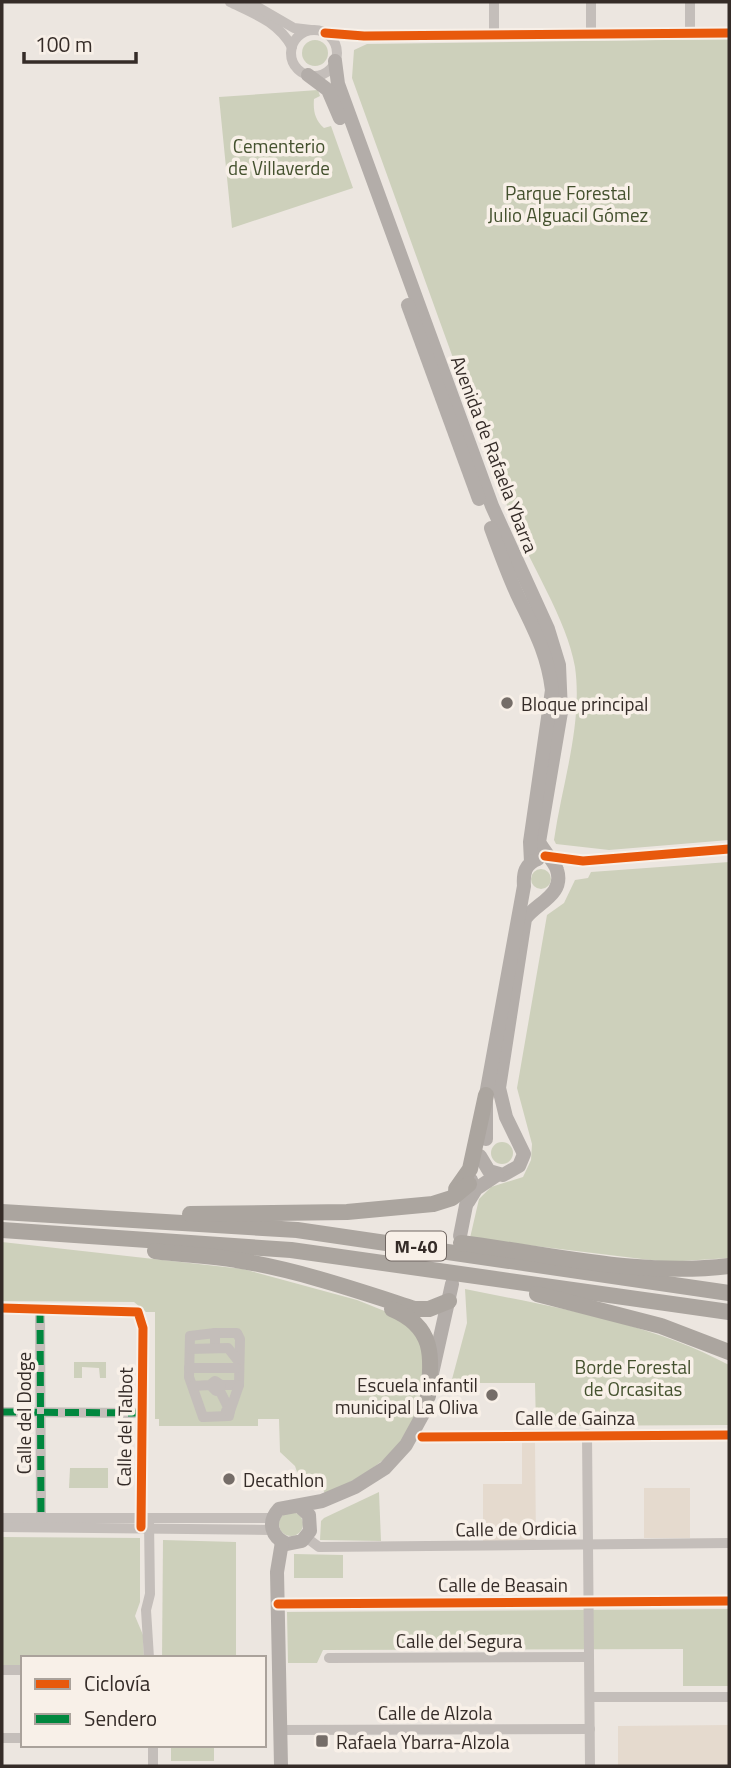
<svg xmlns="http://www.w3.org/2000/svg" width="731" height="1768" font-family="'Titillium Web',sans-serif">
<style>
.green{fill:#cdd0bb}
.plaza{fill:#e5dace}
.lines{fill:none;stroke-linecap:round;stroke-linejoin:round}
.minor{stroke:#c4beba;stroke-width:10}
.major{stroke:#b3ada9;stroke-width:14}
.highway{stroke:#aba59f;stroke-width:16}
.quiet{stroke:#00873e;stroke-width:7;stroke-dasharray:14 7;stroke-linecap:butt}
.cycleway-casing{stroke:#f8f0e8;stroke-width:13}
.cycleway{stroke:#e8590c;stroke-width:9}
.poi-dot{fill:#756d68;stroke:#f8f0e8;stroke-width:2.5}
.labels{text-anchor:middle;dominant-baseline:central;stroke-width:7;stroke-linejoin:round;paint-order:stroke}
.shield{fill:#f8f0e8;stroke:#706762;stroke-width:2}
.shield-label{font-size:18px;font-weight:bold;fill:#352c28}
.park-label{font-size:19px;fill:#44512e;stroke:#f8f0e8}
.street-label{font-size:19px;fill:#352c28;stroke:#f8f0e8}
.poi-label{font-size:19px;fill:#352c28;stroke:#f8f0e8;text-anchor:start}
</style>
<rect width="100%" height="100%" fill="#ece6e0"/>
<g class="green">
<path d="M729 39V840L609 850 556 844 554 840C562 784 583 724 575 667 567 619 529 563 511 516 457 371 405 224 352 78L354 50 367 44Z"/>
<circle cx="315" cy="53" r="13"/>
<path d="M318 90 320 96 314 99C313 111 315 120 324 128L331 126 353 188 232 228 219 97Z"/>
<polygon points="729,862 729,1258 667,1262 470,1238 479,1199 491,1187 523,1177 531,1160 532,1144 517,1088 547,915 564,903 575,880 588,878 591,872"/>
<circle cx="541" cy="879" r="10"/>
<circle cx="502" cy="1153" r="11"/>
<path d="M2 1242 243 1269 357 1300 402 1318 424 1341C423 1361 426 1387 420 1406 407 1452 365 1476 325 1494L323 1489 297 1472 295 1466 280 1452 279 1419H258V1426H159V1419H155V1312H146L134 1302 2 1301Z"/>
<path d="M465 1289C554 1307 648 1322 729 1365V1425L536 1426 535 1383H451L467 1323Z"/>
<polygon points="74,1362 106,1362 106,1378 100,1378 99,1368 82,1367 82,1378 74,1378"/>
<polygon points="70,1468 108,1468 108,1488 69,1488"/>
<polygon points="379,1492 381,1541 320,1540 321,1521 324,1518"/>
<circle cx="291" cy="1524" r="12"/>
<polygon points="2,1537 140,1538 140,1602 135,1616 143,1635 144,1658 23,1658 23,1665 2,1665"/>
<polygon points="163,1540 236,1542 236,1657 162,1658"/>
<polygon points="294,1554 343,1555 343,1578 294,1578"/>
<polygon points="729,1609 729,1686 683,1686 683,1649 323,1650 317,1663 288,1663 287,1612"/>
<rect x="171" y="1745" width="43" height="16"/>
</g>
<g class="plaza">
<polygon points="522,1442 535,1442 536,1541 483,1542 483,1484 522,1484"/>
<rect x="644" y="1488" width="46" height="50"/>
<polygon points="729,1725 729,1766 618,1766 618,1726"/>
</g>
<g class="lines">
<g class="minor">
<path d="M230 2C255 14 278 22 292 47"/>
<polyline points="249,2 294,28 311,30"/>
<polyline points="494,2 494,35"/>
<polyline points="591,2 591,34"/>
<circle cx="314" cy="53" r="23"/>
<polyline points="325,33 364,36 729,33"/>
<polyline points="690,33 690,2"/>
<polyline points="548,857 583,861 729,849"/>
<polyline points="2,1308 138,1312 143,1328 141,1527"/>
<polyline points="40,1309 41,1517"/>
<polyline points="215,1333 237,1333 240,1339 239,1385 221,1385"/>
<polyline points="215,1343 215,1333 190,1336 189,1377 203,1417 229,1416 230,1411 219,1389"/>
<polyline points="190,1349 228,1348 239,1362"/>
<polyline points="189,1368 236,1368"/>
<polyline points="193,1386 210,1385 215,1381 221,1385 216,1391 210,1385"/>
<polyline points="226,1411 230,1411 239,1385"/>
<polyline points="2,1412 142,1413"/>
<polyline points="587,1434 590,1766"/>
<polyline points="422,1437 729,1435"/>
<polyline points="2,1518 273,1518"/>
<polyline points="149,1521 150,1594 146,1610 149,1658"/>
<polyline points="2,1527 272,1530"/>
<polyline points="307,1538 319,1547 729,1543"/>
<polyline points="278,1604 729,1601"/>
<polyline points="329,1658 589,1657"/>
<polyline points="2,1670 23,1670"/>
<polyline points="590,1697 729,1697"/>
<polyline points="280,1730 590,1729"/>
<polyline points="2,1738 23,1738"/>
<polyline points="153,1745 153,1766"/>
</g>
<g class="major">
<path d="M335 61 338 84 492 506 548 629 559 665 561 712 539 842C544 852 555 862 557 870 565 895 536 903 525 919L499 1088 506 1117 524 1154 519 1166 503 1175 489 1171 480 1156"/>
<polyline points="308,75 328,90 340,118"/>
<polyline points="408,305 479,499"/>
<path d="M491 528C499 550 507 572 517 594 533 628 547 651 552 690L530 842 531 862"/>
<path d="M486 1139V1095L524 886C523 873 525 864 538 859"/>
<polyline points="468,1202 476,1189 497,1175"/>
<polyline points="460,1236 471,1180"/>
<path d="M299 1506 309 1515 310 1531 302 1541 287 1544C271 1537 267 1522 279 1509L322 1501 355 1487 385 1468 406 1445 423 1414 452 1284"/>
<polyline points="281,1766 277,1572 282,1542"/>
</g>
<g class="highway">
<polyline points="456,1189 470,1169 486,1095"/>
<polyline points="2,1212 297,1230 729,1293"/>
<polyline points="190,1214 347,1212 433,1204 452,1198 469,1184"/>
<polyline points="2,1230 291,1250 729,1312"/>
<path d="M461 1243C550 1254 639 1277 729 1266"/>
<path d="M155 1251C182 1255 209 1255 236 1260 298 1270 356 1290 415 1309H429L449 1301"/>
<polyline points="537,1294 661,1326 729,1352"/>
<path d="M392 1309C435 1327 432 1356 428 1396"/>
</g>
<g class="quiet">
<polyline points="40,1309 41,1517"/>
<polyline points="2,1412 142,1413"/>
</g>
<defs>
<g id="cycleway">
<polyline points="325,33 364,36 729,33"/>
<polyline points="545,856 583,861 729,849"/>
<polyline points="2,1308 138,1312 143,1328 141,1527"/>
<polyline points="422,1437 729,1435"/>
<polyline points="278,1604 729,1601"/>
</g>
</defs>
<use href="#cycleway" class="cycleway-casing"/>
<use href="#cycleway" class="cycleway"/>
</g>
<g class="poi-dot">
<circle cx="507" cy="703" r="7"/>
<circle cx="492" cy="1395" r="7"/>
<circle cx="229" cy="1479" r="7"/>
<rect x="315" y="1734" width="14" height="14" rx="3.5"/>
</g>
<g class="labels">
<rect class="shield" x="386" y="1231.5" width="60" height="29" rx="5"/>
<g class="shield-label">
<text x="416" y="1246">M-40</text>
</g>
<g class="park-label">
<text x="279" y="145">Cementerio<tspan x="279" dy="22">de Villaverde</tspan></text>
<text x="568" y="192">Parque Forestal<tspan x="568" dy="22">Julio Alguacil Gómez</tspan></text>
<text x="633" y="1366">Borde Forestal<tspan x="633" dy="22">de Orcasitas</tspan></text>
</g>
<g class="street-label">
<text transform="translate(495 454) rotate(69)">Avenida de Rafaela Ybarra</text>
<text transform="translate(23 1413) rotate(-90)">Calle del Dodge</text>
<text x="575" y="1417">Calle de Gainza</text>
<text transform="translate(124 1427) rotate(-89)">Calle del Talbot</text>
<text transform="translate(516 1528) rotate(-1)">Calle de Ordicia</text>
<text x="503" y="1584">Calle de Beasain</text>
<text x="459" y="1640">Calle del Segura</text>
<text x="435" y="1712">Calle de Alzola</text>
</g>
<g class="poi-label">
<text x="521" y="703">Bloque principal</text>
<text x="478" y="1384" text-anchor="end">Escuela infantil<tspan x="478" dy="22">municipal La Oliva</tspan></text>
<text x="243" y="1479">Decathlon</text>
<text x="336" y="1741">Rafaela Ybarra-Alzola</text>
</g>
</g>
<rect width="731" height="1768" fill="none" stroke="#352c28" stroke-width="7"/>
<rect x="21" y="1656" width="245" height="91" fill="#f8f0e8" stroke="#aaa29b" stroke-width="2"/>
<rect x="35" y="1679" width="35" height="10" fill="#e8590c" stroke="#aaa29b" stroke-width="2"/>
<text x="84" y="1691" font-size="21" fill="#352c28">Ciclovía</text>
<rect x="35" y="1714" width="35" height="10" fill="#00873e" stroke="#aaa29b" stroke-width="2"/>
<text x="84" y="1726" font-size="21" fill="#352c28">Sendero</text>
<path d="M24 52v10h112v-10" fill="none" stroke="#352c28" stroke-width="3.5"/>
<text x="35" y="52" font-size="21" fill="#352c28" stroke="#f8f0e8" stroke-width="5" paint-order="stroke">100 m</text>
</svg>
